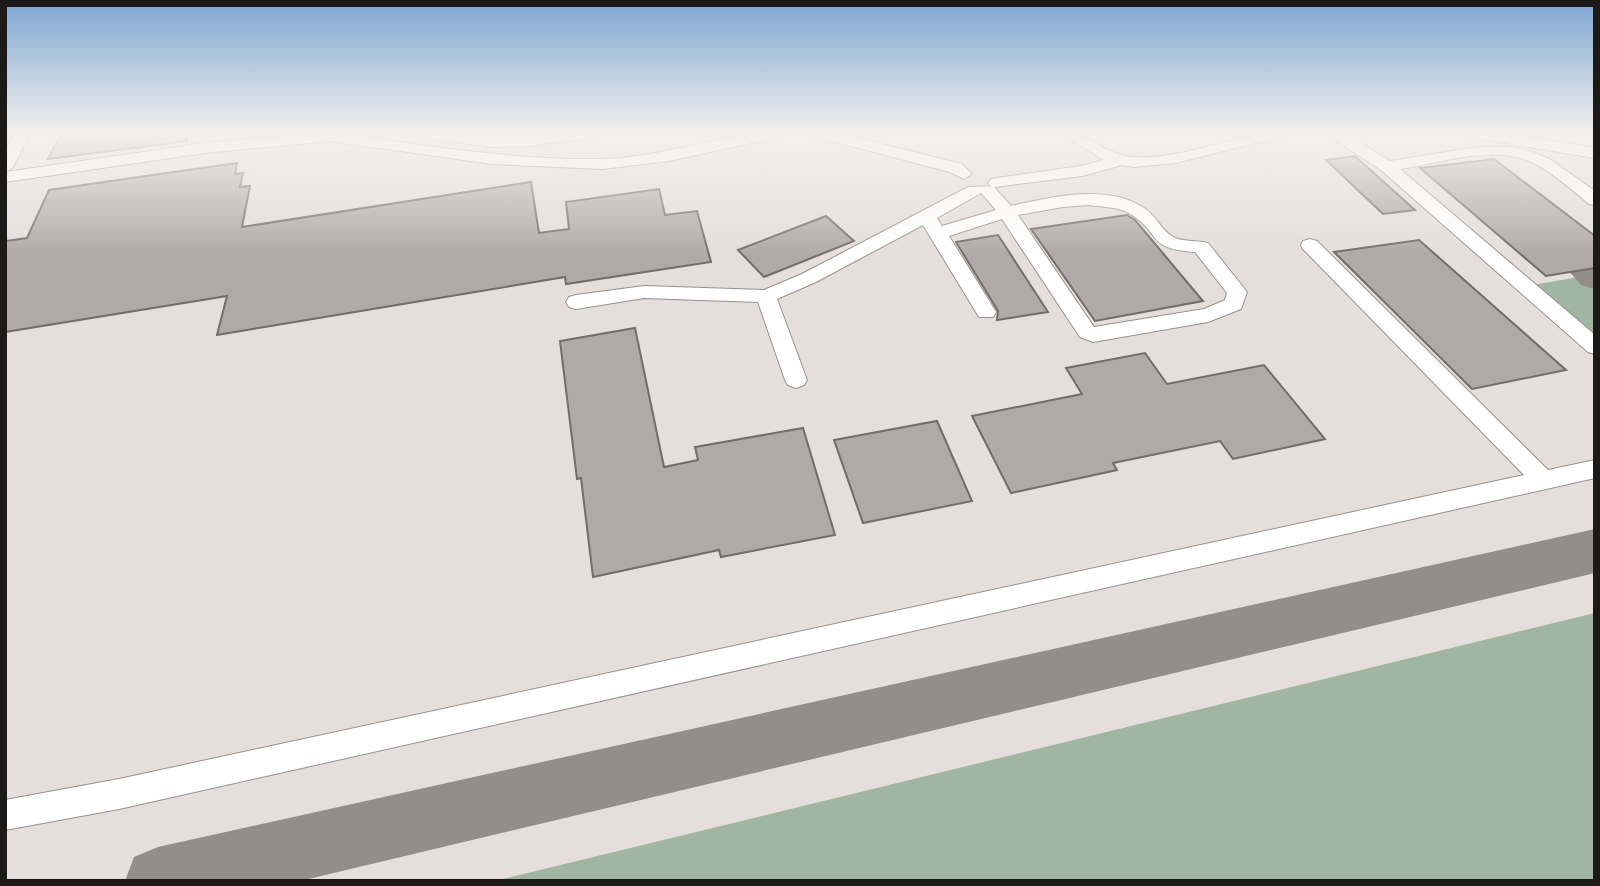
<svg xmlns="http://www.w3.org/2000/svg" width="1600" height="886" font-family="Arial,sans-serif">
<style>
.green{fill:#a1b6a2}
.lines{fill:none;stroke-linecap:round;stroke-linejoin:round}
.taxiway{fill:#928e8a;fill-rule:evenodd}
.building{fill:#b1a9a8;stroke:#736c6b;stroke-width:2}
.minor-casing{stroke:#97918e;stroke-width:2}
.minor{fill:#fff;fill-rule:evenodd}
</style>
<rect width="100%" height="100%" fill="#e5deda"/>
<g class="green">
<polygon points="1585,276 1595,284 1595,339 1532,285"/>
<polygon points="1595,613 1595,881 495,881"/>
</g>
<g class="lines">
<g class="taxiway">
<polygon points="1587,256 1595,259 1595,289 1581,285 1567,269 1573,260"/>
<polygon points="1595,529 1595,573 300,881 125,881 134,857 158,847"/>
</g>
</g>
<g class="building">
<polygon points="62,132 187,132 187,141 48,159"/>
<polygon points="1355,156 1356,157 1415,210 1383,214 1326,160"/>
<polygon points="1494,159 1595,236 1595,268 1546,276 1420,168"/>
<polygon points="237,163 235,174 243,173 240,187 250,186 242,227 531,182 539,233 569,229 566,202 659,189 665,215 697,211 711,262 566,284 565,277 217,335 227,296 5,332 5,241 27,238 49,190"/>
<polygon points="1127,215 1135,220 1203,301 1095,321 1031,229"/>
<polygon points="826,216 854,241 764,277 738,250"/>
<polygon points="998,235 1048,312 997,320 998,311 956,242"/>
<polygon points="1419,240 1566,370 1472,389 1334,252"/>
<polygon points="635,328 664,467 698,460 695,447 803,428 835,535 721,557 719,550 593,577 581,478 577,479 560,341"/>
<polygon points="1145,353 1167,384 1264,365 1325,439 1233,459 1220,441 1113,463 1117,470 1011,493 972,416 1082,394 1066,368"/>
<polygon points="937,421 972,501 863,523 834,440"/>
</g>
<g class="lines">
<defs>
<g id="minor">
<path d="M15 132H31L13 167 6 172 205 143 301 135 299 132C340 132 379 139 420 145 480 153 540 160 600 159 664 158 725 132 789 132L787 135 669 161 603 169 492 164 330 141 205 153 5 182V151Z"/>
<polygon points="414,132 456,132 492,137 605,132 597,137 529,146 492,147 422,137"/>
<polygon points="807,132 834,132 962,164 972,174 964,179 950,172 809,135"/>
<path d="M1058 132C1091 132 1103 155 1134 157 1186 160 1236 132 1289 132L1287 135 1176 163 1134 167 1122 165 1082 176 994 187 1011 206C1051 197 1107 183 1144 208 1156 215 1162 232 1175 238 1185 242 1197 240 1208 243L1247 292 1241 309 1208 322 1093 342 1080 337 1002 219 949 236 996 312 993 317H979L923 225 816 282 777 299 807 380 804 385 796 388 788 385 785 380 758 302 644 298 576 309 569 307 566 302 569 297 576 295 644 286 764 290 802 274 968 187C971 187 988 186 991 187L988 183 991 179 997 178 1081 166 1104 160ZM981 193 996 210 942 226 937 218ZM1089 205C1104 207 1120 207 1132 215 1162 235 1147 249 1195 252L1227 293 1225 300 1204 309 1094 327 1018 215 1063 207Z"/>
<path d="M1323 132H1342L1390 161 1478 147H1513L1533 152 1551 160 1595 191V205L1589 204C1568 187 1546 166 1520 158 1484 148 1437 163 1400 169L1595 335V354L1588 352 1381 170Z"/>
<polygon points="1461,132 1498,132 1595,148 1595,158 1469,137"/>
<polygon points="1310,239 1317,241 1548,470 1595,460 1595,478 119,809 5,830 5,800 119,779 1524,475 1303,249 1301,245 1303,241"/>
</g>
</defs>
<use href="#minor" class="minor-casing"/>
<use href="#minor" class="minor"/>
</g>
<linearGradient id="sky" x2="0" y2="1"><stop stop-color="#7da6d2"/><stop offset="0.52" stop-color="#f3f0ee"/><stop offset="1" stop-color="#f3f0ee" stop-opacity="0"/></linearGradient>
<rect width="1600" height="256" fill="url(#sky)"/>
<rect width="1600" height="886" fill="none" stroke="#1c1a19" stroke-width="14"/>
</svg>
